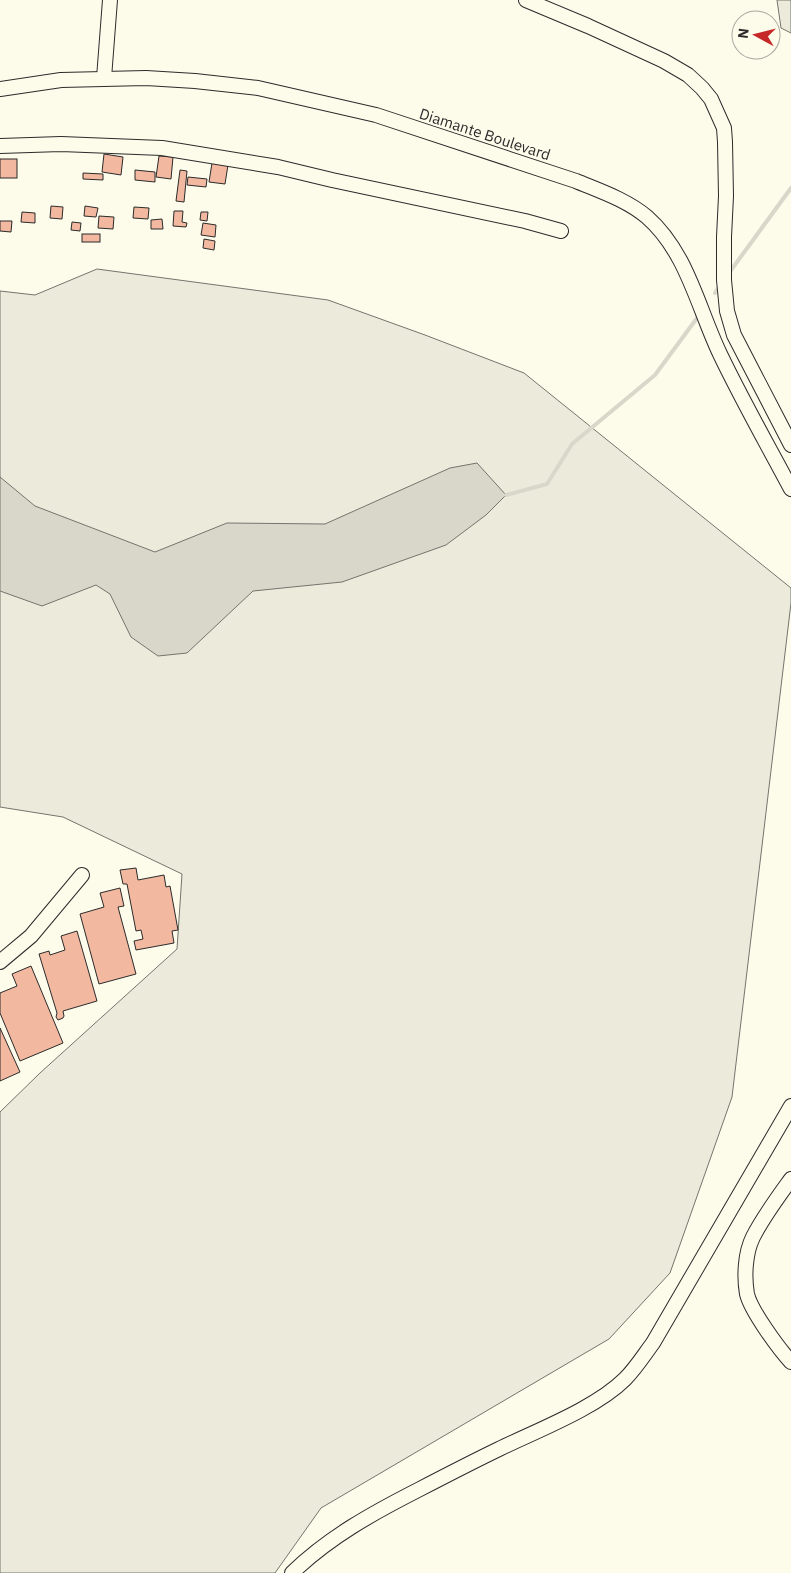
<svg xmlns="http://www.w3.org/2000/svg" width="791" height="1573" font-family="'IBM Plex Sans',sans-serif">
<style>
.green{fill:#ecebdb;stroke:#74746e}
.water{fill:#d8d7c9;stroke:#74746e}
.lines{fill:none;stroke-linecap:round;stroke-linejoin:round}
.stream{stroke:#d8d7c9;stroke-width:4}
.building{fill:#f2b8a0;stroke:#2b2b2b}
.minor-casing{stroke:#2b2b2b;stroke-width:16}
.minor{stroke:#fdfbea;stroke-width:14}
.labels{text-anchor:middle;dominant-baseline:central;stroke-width:4;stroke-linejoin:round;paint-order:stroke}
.street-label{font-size:15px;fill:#2b2b2b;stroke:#fdfbea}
</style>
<rect width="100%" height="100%" fill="#fdfbea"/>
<g class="green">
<polygon points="777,0 791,0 791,33 781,28"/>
<polygon points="97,269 328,300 425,335 524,373 791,588 791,603 732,1097 670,1273 609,1339 321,1508 275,1573 0,1573 0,1112 40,1073 177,949 182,874 63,817 0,807 0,291 35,295"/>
</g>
<polygon class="water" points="477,463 506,495 486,515 446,545 342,582 253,591 187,653 158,656 131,637 110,594 96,585 42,606 0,591 0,477 35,506 155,552 227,523 325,524 450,468"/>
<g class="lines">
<g class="stream">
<polyline points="729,273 791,188"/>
<polyline points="715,293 720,285"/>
<polyline points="506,495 547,484 572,444 655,375 700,314"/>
</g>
</g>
<g class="building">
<polygon points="104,154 123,157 121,175 102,172"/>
<polygon points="159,156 173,157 171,179 156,177"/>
<rect x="0" y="159" width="17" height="19"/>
<polygon points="212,163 228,165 225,184 209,182"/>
<polygon points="135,170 155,172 155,182 135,180"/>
<polygon points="180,170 187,171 184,202 176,201"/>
<polygon points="83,173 103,174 103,180 83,179"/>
<polygon points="188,177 207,179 206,187 187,185"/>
<polygon points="51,206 63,207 62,219 50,218"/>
<polygon points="85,206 98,208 96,217 84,216"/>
<polygon points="134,207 149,208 148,219 133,218"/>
<polygon points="174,211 183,211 182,222 187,223 186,227 173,226"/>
<polygon points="22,212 35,213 35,223 21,222"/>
<polygon points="201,212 208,212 207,221 200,220"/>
<polygon points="99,216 114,217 113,229 98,228"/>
<polygon points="162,219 163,229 151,229 151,220"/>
<polygon points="0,221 12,221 11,232 0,231"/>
<polygon points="72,222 81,223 80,231 71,230"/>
<polygon points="203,223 216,225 215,237 201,235"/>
<rect x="82" y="234" width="18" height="8"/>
<polygon points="204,239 215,241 214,250 203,248"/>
<polygon points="136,868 138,880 164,875 166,887 170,886 178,930 172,931 174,943 136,950 134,941 143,939 141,930 136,931 127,884 123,884 120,870"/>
<polygon points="120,888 124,906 118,907 136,974 99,984 80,914 104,907 100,893"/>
<polygon points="77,931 97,1001 63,1011 64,1016 63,1018 58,1020 56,1017 57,1013 39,954 49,951 50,955 65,950 61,936"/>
<polygon points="31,966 63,1043 20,1061 0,1013 0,993 17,986 12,974"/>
<polygon points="0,1028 20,1072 0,1081"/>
</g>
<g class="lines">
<defs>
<g id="minor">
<polyline points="526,0 588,26 664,61 688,75 702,88 711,99 724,128 725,142 726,196 724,237 724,280 727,311 734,335 791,445"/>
<polyline points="104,78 110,0"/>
<path d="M0 89 61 80 146 78 195 81 258 88 376 115 576 181C600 191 627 200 647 217 687 252 698 308 720 354 742 400 767 444 791 489"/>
<polyline points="0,146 61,144 162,148 278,167 332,180 525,221 561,231"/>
<polyline points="0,962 31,936 82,875"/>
<path d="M791 1179C778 1197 763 1217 753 1237 745 1253 744 1277 747 1294 751 1311 779 1349 791 1362"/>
<path d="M292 1573C329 1537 373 1513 418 1490 445 1476 472 1462 499 1449 538 1430 596 1408 625 1379 636 1368 644 1355 653 1343L791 1106"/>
</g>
</defs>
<use href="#minor" class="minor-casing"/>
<use href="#minor" class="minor"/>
</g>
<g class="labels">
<g class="street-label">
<text transform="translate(485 134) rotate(18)">Diamante Boulevard</text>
</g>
</g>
<g transform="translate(756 35) rotate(277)"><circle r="24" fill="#fdfbea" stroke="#a9a89e"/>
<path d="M0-4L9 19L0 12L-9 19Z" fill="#c62828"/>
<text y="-8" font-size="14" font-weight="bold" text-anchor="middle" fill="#2b2b2b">N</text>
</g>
</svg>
